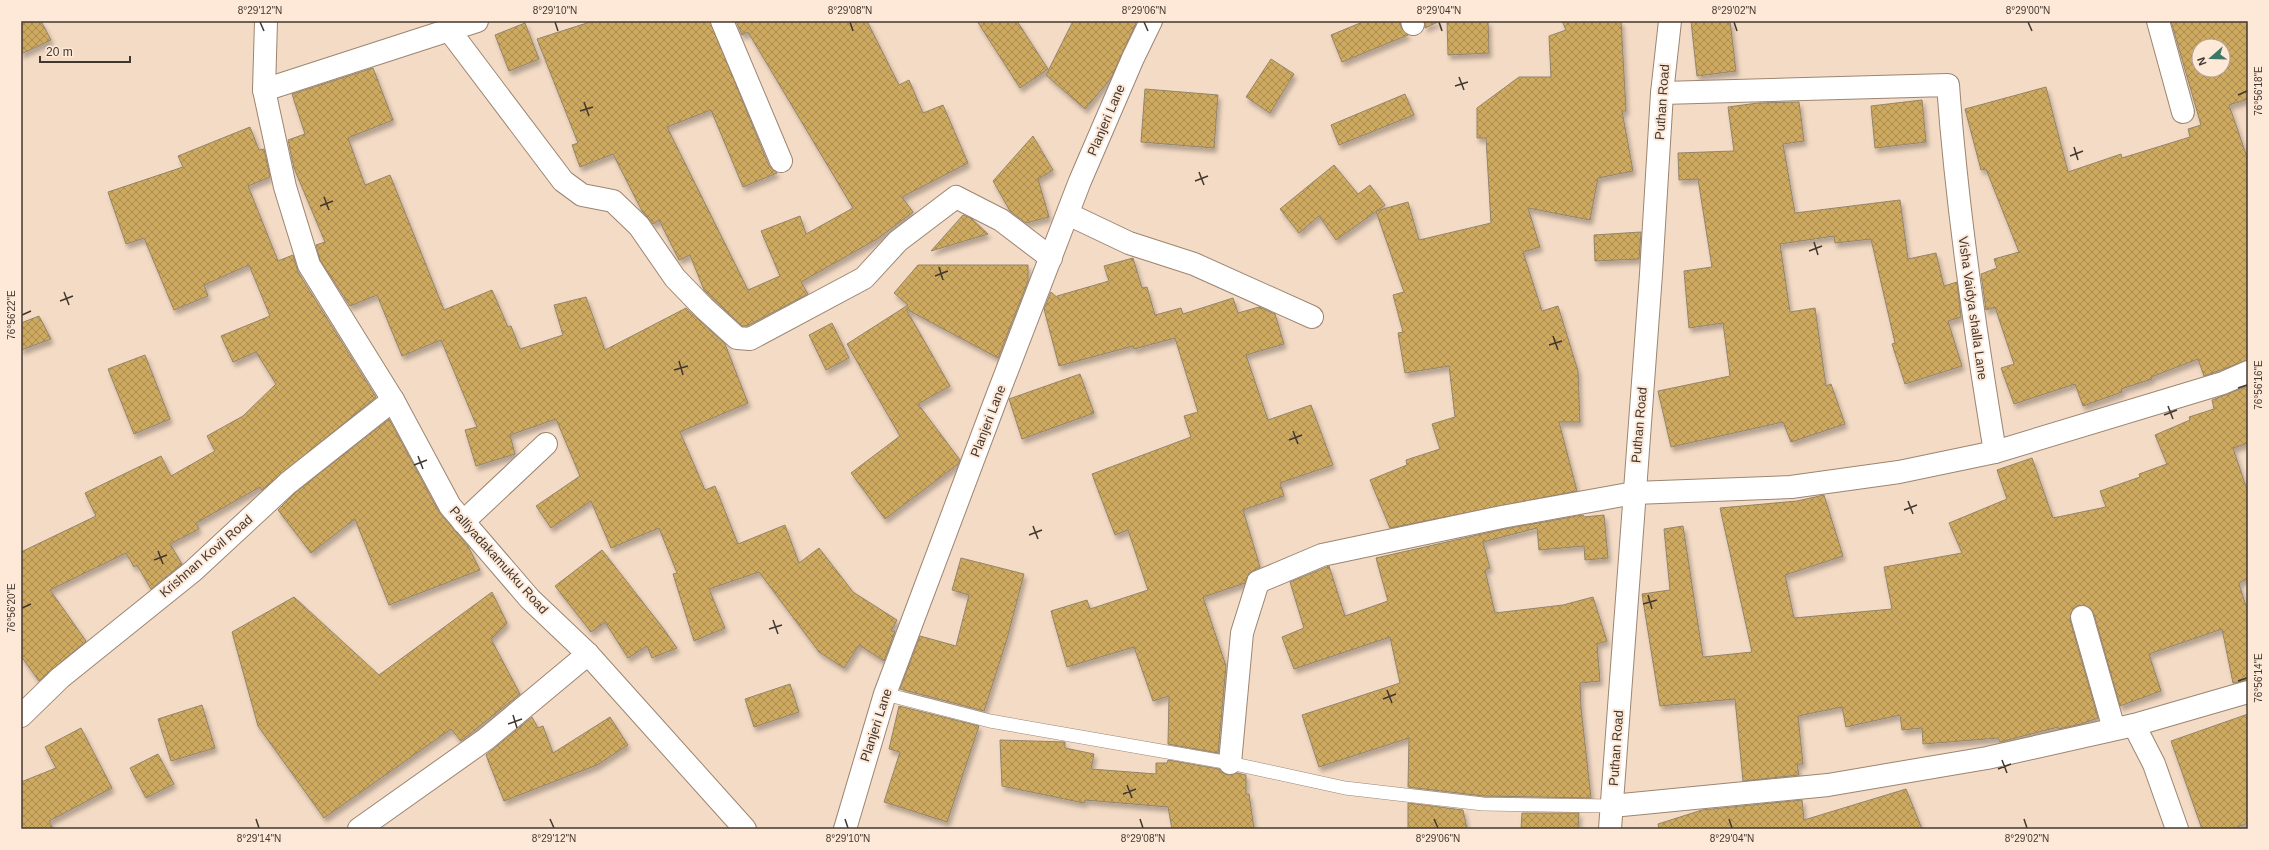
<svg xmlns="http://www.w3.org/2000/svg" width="2269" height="850" font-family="Arial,sans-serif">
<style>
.building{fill:url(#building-cross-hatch);stroke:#93856b;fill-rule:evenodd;filter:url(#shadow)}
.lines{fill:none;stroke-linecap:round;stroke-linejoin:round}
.service-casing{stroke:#9c8571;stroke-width:14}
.minor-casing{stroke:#9c8571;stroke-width:24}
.tertiary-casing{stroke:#9c8571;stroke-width:24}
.service{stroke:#fff;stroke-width:13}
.minor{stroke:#fff;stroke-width:22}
.tertiary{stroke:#fff;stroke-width:22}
.ticks{fill:none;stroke:#41372e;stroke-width:1.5}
.labels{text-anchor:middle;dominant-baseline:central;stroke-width:4;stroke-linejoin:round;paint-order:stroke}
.street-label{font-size:13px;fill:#41372e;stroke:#fee9d8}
.neatline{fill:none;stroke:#41372e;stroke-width:1.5}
.ticks-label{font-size:10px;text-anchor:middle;fill:#41372e}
</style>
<defs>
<pattern id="building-cross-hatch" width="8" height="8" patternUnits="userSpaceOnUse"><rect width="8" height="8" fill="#cea960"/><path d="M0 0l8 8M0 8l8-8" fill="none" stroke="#a98a50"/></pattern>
<filter id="shadow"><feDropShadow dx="2.5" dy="4.5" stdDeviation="2" flood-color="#0004"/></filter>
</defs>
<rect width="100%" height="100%" fill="#f4dbc5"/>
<g class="building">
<polygon points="21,21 41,21 51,40 21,54"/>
<polygon points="593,21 710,21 769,166 777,173 743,187 711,110 667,127 748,290 780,276 761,231 800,216 806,234 853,208 748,32 742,35 736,21 867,21 899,85 909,80 923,113 943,105 968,163 902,197 913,212 877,239 801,282 808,294 747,326 742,326 704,290 690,255 679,260 659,220 653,224 642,211 613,154 580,167 572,145 578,143 537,39"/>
<polygon points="977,21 1017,21 1048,69 1020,88"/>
<polygon points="1073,21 1137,21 1111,78 1085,109 1046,75"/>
<polygon points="1365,21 1400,21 1401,28 1408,35 1342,62 1331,35"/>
<polygon points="1425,21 1440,21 1425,28"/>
<polygon points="1447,21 1488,21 1489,53 1448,55"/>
<polygon points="1562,21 1621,21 1626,111 1622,111 1633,171 1598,178 1590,220 1528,208 1540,247 1523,252 1542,311 1558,306 1578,371 1580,422 1559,422 1577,491 1390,528 1370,480 1407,465 1406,460 1440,449 1432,424 1455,417 1449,366 1405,373 1398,333 1403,332 1393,295 1404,292 1376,211 1408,202 1419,240 1491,223 1486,138 1477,138 1477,108 1519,77 1551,77 1549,36 1566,30"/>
<polygon points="1691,21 1730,21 1736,71 1697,76"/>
<path d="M2171 21H2248V99L2229 105 2248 160V360L2204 376 2198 359 2151 377 2152 379 2121 389 2122 392 2083 406 2075 384 2014 404 2001 368 2014 364 1995 307 1986 310 1981 274 1997 268 1994 259 2019 252 1986 169 1981 170 1965 109 2046 87 2068 172 2121 154 2122 158 2190 137 2188 129 2201 125ZM2199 46H2223V70H2199Z"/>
<polygon points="525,23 539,59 509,71 495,35"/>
<polygon points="1271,59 1294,74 1270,113 1246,97"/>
<polygon points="373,68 393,120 348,138 365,185 390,175 444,310 492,290 508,327 511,326 520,349 563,335 554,305 586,297 605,350 686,308 725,344 748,403 680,432 705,490 715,486 738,544 785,525 799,563 819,548 853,592 897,620 891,631 895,631 884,661 859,645 844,668 819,652 759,572 709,589 725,628 694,641 673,574 677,573 659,528 611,548 591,501 551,528 536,506 580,476 556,419 510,435 515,454 476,466 465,430 477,427 441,340 402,356 377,295 350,306 320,260 316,245 325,242 294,168 288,140 305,134 292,94"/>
<polygon points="1145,89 1218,95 1214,148 1141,142"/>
<polygon points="1405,94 1414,115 1339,145 1331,125"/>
<polygon points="1922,100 1926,142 1875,148 1871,106"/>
<polygon points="1799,102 1804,141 1783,144 1795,213 1900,200 1908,259 1936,253 1944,286 1957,282 1961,317 1948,321 1962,366 1905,384 1892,344 1895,343 1871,239 1835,243 1834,236 1780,244 1790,312 1815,308 1826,386 1831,384 1845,424 1791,442 1783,422 1671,447 1658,391 1730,376 1723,323 1689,328 1684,271 1712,267 1698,179 1679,180 1678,153 1734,151 1728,107 1758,103"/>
<polygon points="250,127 259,150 264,149 270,177 248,186 278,261 293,255 298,272 376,397 262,490 260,487 196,523 199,529 170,544 182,564 151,589 137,565 134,567 126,553 50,590 86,641 39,681 21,656 21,552 96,516 85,493 161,456 171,476 215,451 207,436 243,416 276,384 256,352 233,362 221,336 270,316 249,265 204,285 208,296 174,310 144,238 126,244 108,192 183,167 178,156"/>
<polygon points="1033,136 1053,170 1038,179 1049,217 1026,223 1010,211 993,181"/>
<polygon points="1334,165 1358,194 1370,185 1385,205 1336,240 1319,216 1299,233 1280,209"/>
<polygon points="963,215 971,218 988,234 931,251"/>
<polygon points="1641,232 1639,259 1595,261 1594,235"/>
<polygon points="1133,258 1142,288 1147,287 1155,315 1181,308 1183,314 1233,298 1238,313 1259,307 1275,314 1284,344 1246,355 1268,420 1311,405 1333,465 1280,483 1284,496 1243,510 1260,567 1249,573 1245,583 1203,597 1226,666 1218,753 1168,744 1169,696 1153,701 1134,647 1067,667 1051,611 1087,600 1090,609 1148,590 1128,530 1115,535 1092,474 1191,437 1184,416 1198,412 1175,338 1134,349 1133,346 1059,366 1044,309 1051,292 1060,300 1057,296 1109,281 1104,266"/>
<polygon points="918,265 1028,265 1028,281 998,358 906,309 950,386 918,404 960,460 958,464 885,519 851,473 900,436 847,344 908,305 894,293"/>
<polygon points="39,316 51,339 21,350 21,323"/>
<polygon points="832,323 849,358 826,370 809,335"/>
<polygon points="145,355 170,419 134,434 108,369"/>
<polygon points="1080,374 1094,413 1022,439 1009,399"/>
<polygon points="2248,386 2248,443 2233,448 2248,493 2248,579 2240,582 2239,584 2248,612 2248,680 2233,683 2222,629 2149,654 2161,691 2120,706 2094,614 2090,608 2079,605 2073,609 2070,620 2098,718 2081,724 2058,729 2058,727 2000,742 1998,738 1923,744 1922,728 1902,730 1900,715 1846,727 1842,707 1798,716 1803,764 1797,764 1799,775 1743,781 1735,699 1660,706 1642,594 1670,590 1664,529 1683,526 1703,657 1752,652 1720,508 1797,501 1824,495 1843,556 1785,575 1794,618 1892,609 1884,567 1962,553 1949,523 2007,499 1997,470 2032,458 2053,518 2106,507 2100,491 2140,477 2139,474 2167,464 2155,435 2190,420 2189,417 2214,409 2212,400"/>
<polygon points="389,419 439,512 468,546 480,570 389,605 355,519 311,553 278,510 296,492"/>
<polygon points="1583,515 1584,517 1604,515 1608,558 1585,560 1584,546 1539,550 1537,528 1483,542 1490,568 1485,570 1495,613 1563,605 1593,597 1607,641 1597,644 1600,681 1580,683 1581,708 1591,798 1484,796 1408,787 1409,738 1319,767 1302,715 1400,683 1390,637 1294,669 1282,637 1304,628 1290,582 1329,566 1345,616 1388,601 1376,558 1504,529"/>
<polygon points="602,550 663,628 677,648 652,658 647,646 628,658 605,622 591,632 555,586"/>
<polygon points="961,558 1024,574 1007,639 984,711 900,689 920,636 956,646 969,595 952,590"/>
<polygon points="492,592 507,623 491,639 520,694 461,741 451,729 324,818 258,726 232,632 294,597 379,675"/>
<polygon points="790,684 799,712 754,727 745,699"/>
<polygon points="202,705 215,748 171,761 158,719"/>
<polygon points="899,706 979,726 947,822 884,802 900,752 889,749"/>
<polygon points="2248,714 2248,823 2232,829 2202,829 2171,741"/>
<polygon points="532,717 538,728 543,726 553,753 610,717 628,745 597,765 504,801 486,755"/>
<polygon points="81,728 112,788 49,821 53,829 21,829 21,782 56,768 45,747"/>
<polygon points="1000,740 1065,742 1065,748 1094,754 1091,769 1156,774 1156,763 1167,763 1168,760 1219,769 1221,772 1228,775 1237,773 1246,775 1246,794 1249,794 1254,829 1172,829 1168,807 1085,800 1084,803 1002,786"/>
<polygon points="158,754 174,784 146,798 130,768"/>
<polygon points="1906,789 1922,829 1659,829 1658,824 1702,810 1802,800 1804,820"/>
<polygon points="1408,803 1463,810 1467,829 1408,829"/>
<polygon points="1522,813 1579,813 1578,829 1521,829"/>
</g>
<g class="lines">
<defs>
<polyline id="service" points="885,694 990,721 1230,763 1345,788 1483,804 1612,806"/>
<g id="minor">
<polyline points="722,21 781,161"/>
<polyline points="1412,21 1413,24"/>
<polyline points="2158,21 2183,112"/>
<polyline points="449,30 563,181 582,195 613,201 639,226 675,278 704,308 737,338 750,339 864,278 898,241 956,197 1001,220 1051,258"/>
<polyline points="1068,214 1129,243 1194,264 1312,317"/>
<polyline points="1995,452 2223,383 2248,372"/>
<polyline points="463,522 546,444"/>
<polyline points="2082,617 2114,729"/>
<polyline points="21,716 60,678 193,571 288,483 393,400"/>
<polyline points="2134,725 2248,692"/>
<path d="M1230 763 1242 633 1258 582 1322 555 1502 517 1634 493 1791 487 1899 472 1995 452C1975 330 1957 208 1948 85L1662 93"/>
<polyline points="1612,806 1828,785 1987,758 2134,725 2154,764 2177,829"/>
<polyline points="359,829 486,739 588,654"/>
<polyline points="845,829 885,694 996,399 1080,181 1133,58 1151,21"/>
</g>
<g id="tertiary">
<polyline points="266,21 264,90 285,187 309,265 393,400 450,506 530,599 588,654 745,829"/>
<polyline points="264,90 477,21"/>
<polyline points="1610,829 1651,274 1662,93 1670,21"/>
</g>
</defs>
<use href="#service" class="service-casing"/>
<use href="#minor" class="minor-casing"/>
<use href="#tertiary" class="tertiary-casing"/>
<use href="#service" class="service"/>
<use href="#minor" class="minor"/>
<use href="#tertiary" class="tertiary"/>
</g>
<path class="ticks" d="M260 22 264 31M555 22 558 31M850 22 853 31M1144 22 1148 31M1439 22 1442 31M1734 22 1737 31M2028 22 2032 31M1459 77 1464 90M1455 86 1468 82M2238 95 2247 91M584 102 589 116M580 111 593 107M2074 147 2078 160M2070 156 2083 151M1199 172 1204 185M1195 181 1208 176M324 197 329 210M320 206 333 201M1814 242 1818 255M1809 251 1822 246M939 267 943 280M935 276 948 271M64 292 69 305M60 301 73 296M22 315 31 311M1553 336 1558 350M1549 345 1562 341M679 361 683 375M674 370 688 366M2238 388 2247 385M2168 406 2173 419M2164 415 2177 410M1293 431 1298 444M1289 440 1302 435M418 456 423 469M414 465 427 460M1908 501 1913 514M1904 510 1917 505M1033 526 1038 539M1029 535 1042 530M158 551 163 564M154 560 167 555M1648 595 1652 609M1643 604 1657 600M22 608 31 604M773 620 778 634M769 629 782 625M2238 681 2247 678M1387 690 1392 703M1383 699 1396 694M513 715 517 728M508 724 522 719M2002 760 2007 773M1998 769 2011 764M1127 785 1132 798M1123 794 1136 789M256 819 259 828M550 819 554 828M845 819 848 828M1140 819 1143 828M1434 819 1438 828M1729 819 1732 828M2024 819 2027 828"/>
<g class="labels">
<g class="street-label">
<text transform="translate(1662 102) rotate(-86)">Puthan Road</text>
<text transform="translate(1106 120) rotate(-67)">Planjeri Lane</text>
<text transform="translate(1973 308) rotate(82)">Visha Vaidya shalla Lane</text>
<text transform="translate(988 421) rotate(-69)">Planjeri Lane</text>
<text transform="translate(1639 425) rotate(-85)">Puthan Road</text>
<text transform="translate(206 556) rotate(-41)">Krishnan Kovil Road</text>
<text transform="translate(499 560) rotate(48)">Palliyadakamukku Road</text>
<text transform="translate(876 725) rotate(-72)">Planjeri Lane</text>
<text transform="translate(1616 748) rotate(-86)">Puthan Road</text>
</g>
</g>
<rect width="2269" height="850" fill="none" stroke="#fee9d8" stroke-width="44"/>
<g transform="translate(2211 58) rotate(250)"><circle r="19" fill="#fee9d8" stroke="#b2a294"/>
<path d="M0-3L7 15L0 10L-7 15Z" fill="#3c7863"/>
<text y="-6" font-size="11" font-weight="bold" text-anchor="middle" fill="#41372e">N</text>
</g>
<path d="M40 56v6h90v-6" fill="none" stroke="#41372e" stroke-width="2"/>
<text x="46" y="56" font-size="12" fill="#41372e" stroke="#fee9d8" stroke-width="3" paint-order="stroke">20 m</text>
<rect x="22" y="22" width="2225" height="806" class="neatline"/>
<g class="ticks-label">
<text x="260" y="14">8°29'12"N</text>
<text x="555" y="14">8°29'10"N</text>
<text x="850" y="14">8°29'08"N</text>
<text x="1144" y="14">8°29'06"N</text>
<text x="1439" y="14">8°29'04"N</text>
<text x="1734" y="14">8°29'02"N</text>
<text x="2028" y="14">8°29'00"N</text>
<text transform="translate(2258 91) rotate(-90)" y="4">76°56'18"E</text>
<text transform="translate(11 315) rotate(-90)" y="4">76°56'22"E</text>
<text transform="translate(2258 385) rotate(-90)" y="4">76°56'16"E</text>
<text transform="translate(11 608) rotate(-90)" y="4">76°56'20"E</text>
<text transform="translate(2258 678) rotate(-90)" y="4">76°56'14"E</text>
<text x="259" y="842">8°29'14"N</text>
<text x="554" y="842">8°29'12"N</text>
<text x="848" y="842">8°29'10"N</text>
<text x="1143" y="842">8°29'08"N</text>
<text x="1438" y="842">8°29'06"N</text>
<text x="1732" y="842">8°29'04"N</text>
<text x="2027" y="842">8°29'02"N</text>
</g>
</svg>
